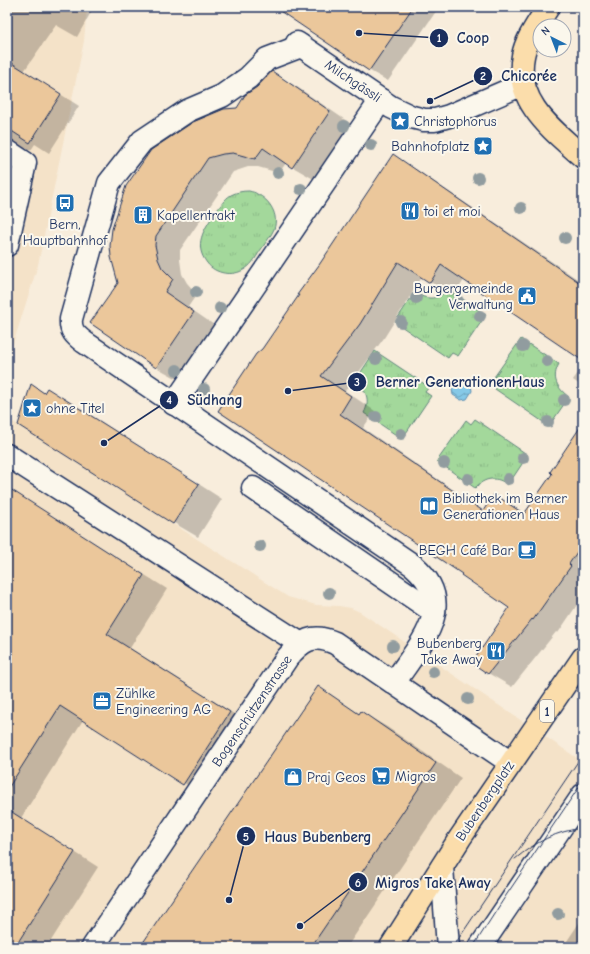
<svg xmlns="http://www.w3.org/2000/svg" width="590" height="954" font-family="'Comic Neue',sans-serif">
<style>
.built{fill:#f4e2c8}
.grass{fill:url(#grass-tufts);stroke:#5f847c}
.water{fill:url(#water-waves);stroke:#5b8bb0}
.shadow{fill:#0003}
.building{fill:#ebc79b;stroke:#1b2f5e}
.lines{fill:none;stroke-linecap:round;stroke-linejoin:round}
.minor-casing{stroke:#1b2f5e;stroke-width:25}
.major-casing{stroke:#1b2f5e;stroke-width:25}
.minor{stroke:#fbf7ec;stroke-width:22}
.major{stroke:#fbddab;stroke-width:22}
.tram{stroke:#1b2f5e;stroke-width:1}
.tree{fill:#919c9f}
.labels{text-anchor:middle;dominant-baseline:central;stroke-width:4;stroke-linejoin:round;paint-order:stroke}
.shield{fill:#fbf7ec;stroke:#5e6b89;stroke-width:1}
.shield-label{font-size:13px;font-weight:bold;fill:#1b2f5e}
.street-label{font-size:14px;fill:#1b2f5e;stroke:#fbf7ec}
.poi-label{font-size:14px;fill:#1b2f5e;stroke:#fbf7ec;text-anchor:start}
.leader{fill:none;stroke:#1b2f5e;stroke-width:1.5}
.callout-dot{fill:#1b2f5e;stroke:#fbf7ec;stroke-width:1.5}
.mark-label{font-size:12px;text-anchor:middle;font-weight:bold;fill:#fff}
.callout-label{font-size:15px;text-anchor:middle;font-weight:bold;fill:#1b2f5e;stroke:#fbf7ec;stroke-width:4;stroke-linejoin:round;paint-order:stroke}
</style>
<defs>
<pattern id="grass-tufts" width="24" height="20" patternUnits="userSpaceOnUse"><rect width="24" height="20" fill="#a3d89b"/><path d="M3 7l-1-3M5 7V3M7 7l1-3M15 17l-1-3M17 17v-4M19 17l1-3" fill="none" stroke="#8cba88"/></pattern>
<pattern id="water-waves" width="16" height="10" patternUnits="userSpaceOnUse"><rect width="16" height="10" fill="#86c9e7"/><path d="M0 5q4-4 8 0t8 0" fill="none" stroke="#6da4be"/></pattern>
</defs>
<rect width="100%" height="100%" fill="#f8eddc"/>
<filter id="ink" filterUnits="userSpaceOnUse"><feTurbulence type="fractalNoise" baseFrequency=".025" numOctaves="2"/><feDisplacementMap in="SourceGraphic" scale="8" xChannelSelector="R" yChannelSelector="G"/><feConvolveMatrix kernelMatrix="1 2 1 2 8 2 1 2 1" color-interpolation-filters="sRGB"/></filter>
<g filter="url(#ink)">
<g class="built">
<polygon points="7,7 87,7 84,41 38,265 7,363"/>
<polygon points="7,418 288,597 316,605 339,606 351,608 360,612 583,762 583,947 7,947"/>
</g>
<g class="grass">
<path d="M249 191C252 192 255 192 257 194 270 200 279 215 274 229 271 236 266 242 262 248 257 255 253 264 245 269 233 277 215 274 207 263 193 245 204 229 215 213 220 207 224 199 231 195 237 192 242 191 249 191Z"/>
<path d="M448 289 486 315 458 356 452 353 448 358 395 322 415 292C426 301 439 300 448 289Z"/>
<path d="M521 339 559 364C551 378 557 388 569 397L549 426 495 389 498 384 492 380Z"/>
<path d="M375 351 429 387 425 392 431 396 402 439 364 413C371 400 366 389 355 381Z"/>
<path d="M475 419 528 455 508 485C497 476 485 477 475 488L437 461 466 420 471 424Z"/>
</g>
<polygon class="water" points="463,380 471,385 472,391 467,399 461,400 453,395 452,389 457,381"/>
<g class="shadow">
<polygon points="7,7 94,7 77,37 56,25 24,71 79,106 49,153 35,144 31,150 27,149 21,150 17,172 7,188"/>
<polygon points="276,7 439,7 388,81 370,71"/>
<polygon points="272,73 297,87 354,126 317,181 286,163 279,173 258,167 248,167 233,172 180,250 180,260 182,274 187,283 197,294 188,307 217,327 181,381 156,367 92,323 237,109"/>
<polygon points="393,156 417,170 583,283 583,360 464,280 454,296 422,277 384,338 345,391 375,411 363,428 484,511 495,495 526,514 583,428 583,596 558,633 556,632 512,687 488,673 510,607 263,350"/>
<polygon points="583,366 583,387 573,380"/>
<polygon points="32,386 45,393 47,389 72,403 222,499 198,537 174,523 19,424"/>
<polygon points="7,488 167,589 130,648 253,726 207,797 83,720 21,818 98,867 47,947 7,947"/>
<polygon points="318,688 360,714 361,712 387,727 461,778 347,947 142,947"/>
<polygon points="583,917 583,947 563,947"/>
</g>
<g class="building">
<polygon points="274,7 413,7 369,71"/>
<polygon points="7,60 61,94 30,143 7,128"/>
<polygon points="272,71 330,111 292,168 263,148 255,159 233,153 223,154 208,158 156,236 155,245 158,259 162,268 173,279 165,292 194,312 156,368 90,323 118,283 111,257 110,246 112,229 126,186 151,150 193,122 224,109 237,108 245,95 257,87"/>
<polygon points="393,154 583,285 583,361 441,265 430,283 398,262 360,324 321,376 351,396 340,414 483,511 494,494 524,514 552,474 550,472 583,423 583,543 569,564 571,566 533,620 532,619 488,674 472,663 509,608 461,575 462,574 218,411 256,354 262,349 299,295 297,295 319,265"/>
<polygon points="31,384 44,393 47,388 199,484 173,524 18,425"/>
<polygon points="7,487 144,575 107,634 230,712 183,785 60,706 7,790"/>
<polygon points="318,686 359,714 361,711 436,763 360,875 311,947 140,947"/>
<polygon points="7,809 75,852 15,947 7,947"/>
</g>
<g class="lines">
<defs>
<g id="minor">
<polyline points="297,43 391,107 412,117 424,120 435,120 449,116 523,84"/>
<path d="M301 46 267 59 248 78 222 96 187 111 142 141 109 183 71 319C70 331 75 335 84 342L414 566C460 606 418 646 394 683"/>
<polyline points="7,151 25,163 7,245"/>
<polyline points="174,404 381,100"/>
<polyline points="7,455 301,644"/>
<polyline points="253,488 434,612"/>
<polyline points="442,867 448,947"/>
<path d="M93 947 287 658C302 640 313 633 335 643L511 763"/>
<polyline points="480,947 583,795"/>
</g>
<g id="major">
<path d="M548 7C539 22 526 39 523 56 514 102 553 130 583 157"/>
<polyline points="391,947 460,838 583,658"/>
</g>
</defs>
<use href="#minor" class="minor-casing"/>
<use href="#major" class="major-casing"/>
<use href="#minor" class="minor"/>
<use href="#major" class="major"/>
<g class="tram">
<path d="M515 859C536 842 556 831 583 828"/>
<polyline points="453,947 583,754"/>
<polyline points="473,947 505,897 583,781"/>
</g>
</g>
<g class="tree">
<circle cx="344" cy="126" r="6"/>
<circle cx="371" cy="145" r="6"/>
<circle cx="278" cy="173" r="6"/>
<circle cx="478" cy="178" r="6"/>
<circle cx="301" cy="189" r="6"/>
<circle cx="521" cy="208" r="6"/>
<circle cx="565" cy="238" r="6"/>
<circle cx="196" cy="292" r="6"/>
<circle cx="416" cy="298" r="6"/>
<circle cx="458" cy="301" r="6"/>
<circle cx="220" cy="308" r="6"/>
<circle cx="480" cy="316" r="6"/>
<circle cx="401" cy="322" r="6"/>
<circle cx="523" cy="346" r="6"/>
<circle cx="376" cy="359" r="6"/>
<circle cx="547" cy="361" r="6"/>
<circle cx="177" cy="370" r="6"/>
<circle cx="361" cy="381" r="6"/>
<circle cx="204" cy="389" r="6"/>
<circle cx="564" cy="400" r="6"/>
<circle cx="376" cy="417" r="6"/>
<circle cx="548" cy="422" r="6"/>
<circle cx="401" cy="434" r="6"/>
<circle cx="523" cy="458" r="6"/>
<circle cx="444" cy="463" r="6"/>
<circle cx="468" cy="479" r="6"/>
<circle cx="508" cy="479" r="6"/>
<circle cx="260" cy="546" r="6"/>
<circle cx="329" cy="593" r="6"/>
<circle cx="393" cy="646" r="6"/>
<circle cx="433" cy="672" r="6"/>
<circle cx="468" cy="699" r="6"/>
<circle cx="558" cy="914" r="6"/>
</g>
</g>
<defs>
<symbol id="sight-square" viewBox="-11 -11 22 22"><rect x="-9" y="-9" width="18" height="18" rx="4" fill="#1f6fb2" stroke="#fbf7ec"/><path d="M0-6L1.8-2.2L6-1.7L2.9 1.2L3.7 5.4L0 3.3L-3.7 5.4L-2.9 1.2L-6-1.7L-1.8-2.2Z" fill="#fff"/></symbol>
<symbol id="bus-square" viewBox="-11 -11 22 22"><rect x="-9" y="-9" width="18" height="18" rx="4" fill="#1f6fb2" stroke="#fbf7ec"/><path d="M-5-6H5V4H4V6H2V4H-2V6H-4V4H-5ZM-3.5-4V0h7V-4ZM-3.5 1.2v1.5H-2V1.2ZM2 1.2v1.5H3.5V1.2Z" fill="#fff"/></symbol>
<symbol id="restaurant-square" viewBox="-11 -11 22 22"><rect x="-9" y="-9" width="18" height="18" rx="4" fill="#1f6fb2" stroke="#fbf7ec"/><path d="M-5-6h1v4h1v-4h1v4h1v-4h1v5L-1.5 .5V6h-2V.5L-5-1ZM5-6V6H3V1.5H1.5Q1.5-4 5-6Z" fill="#fff"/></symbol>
<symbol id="building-square" viewBox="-11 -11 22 22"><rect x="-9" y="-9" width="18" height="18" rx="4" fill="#1f6fb2" stroke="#fbf7ec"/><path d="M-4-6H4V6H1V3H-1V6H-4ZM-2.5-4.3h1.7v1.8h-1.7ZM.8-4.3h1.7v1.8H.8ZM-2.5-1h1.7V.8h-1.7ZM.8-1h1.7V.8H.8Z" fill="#fff"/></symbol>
<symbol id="civic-square" viewBox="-11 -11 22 22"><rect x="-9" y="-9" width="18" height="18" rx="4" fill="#1f6fb2" stroke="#fbf7ec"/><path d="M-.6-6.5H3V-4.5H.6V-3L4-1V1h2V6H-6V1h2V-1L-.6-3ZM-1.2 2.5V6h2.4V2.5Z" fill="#fff"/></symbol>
<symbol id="library-square" viewBox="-11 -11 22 22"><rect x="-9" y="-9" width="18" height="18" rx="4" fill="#1f6fb2" stroke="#fbf7ec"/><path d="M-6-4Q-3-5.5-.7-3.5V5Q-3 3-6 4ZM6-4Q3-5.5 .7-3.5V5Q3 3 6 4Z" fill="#fff"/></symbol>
<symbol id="cafe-square" viewBox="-11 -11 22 22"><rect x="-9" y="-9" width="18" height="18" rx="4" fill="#1f6fb2" stroke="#fbf7ec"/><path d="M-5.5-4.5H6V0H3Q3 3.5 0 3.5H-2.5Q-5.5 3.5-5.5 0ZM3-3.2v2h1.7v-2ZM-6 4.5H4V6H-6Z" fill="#fff"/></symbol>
<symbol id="office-square" viewBox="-11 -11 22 22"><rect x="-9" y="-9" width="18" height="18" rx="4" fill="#1f6fb2" stroke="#fbf7ec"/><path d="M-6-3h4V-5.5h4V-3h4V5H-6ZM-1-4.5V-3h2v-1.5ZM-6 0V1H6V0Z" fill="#fff"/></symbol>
<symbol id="supermarket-square" viewBox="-11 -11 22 22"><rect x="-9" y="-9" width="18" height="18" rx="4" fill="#1f6fb2" stroke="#fbf7ec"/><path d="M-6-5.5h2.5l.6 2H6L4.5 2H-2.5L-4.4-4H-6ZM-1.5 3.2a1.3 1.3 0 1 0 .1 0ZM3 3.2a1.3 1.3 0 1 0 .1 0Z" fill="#fff"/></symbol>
<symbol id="shop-square" viewBox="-11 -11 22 22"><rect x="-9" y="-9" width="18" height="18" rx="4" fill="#1f6fb2" stroke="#fbf7ec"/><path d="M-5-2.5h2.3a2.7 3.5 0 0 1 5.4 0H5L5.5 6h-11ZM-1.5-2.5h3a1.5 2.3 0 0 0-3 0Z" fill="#fff"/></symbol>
</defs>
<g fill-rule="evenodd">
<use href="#sight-square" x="389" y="110" width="22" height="22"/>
<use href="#sight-square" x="472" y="135" width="22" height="22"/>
<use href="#bus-square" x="54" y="192" width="22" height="22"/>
<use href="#restaurant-square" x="399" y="200" width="22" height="22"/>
<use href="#building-square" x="132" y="204" width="22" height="22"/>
<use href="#civic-square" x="516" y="285" width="22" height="22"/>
<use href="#sight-square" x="21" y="397" width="22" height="22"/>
<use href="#library-square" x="418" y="495" width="22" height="22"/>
<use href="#cafe-square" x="516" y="539" width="22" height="22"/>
<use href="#restaurant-square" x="485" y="640" width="22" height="22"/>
<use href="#office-square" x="91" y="690" width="22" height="22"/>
<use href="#supermarket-square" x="370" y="765" width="22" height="22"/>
<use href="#shop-square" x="282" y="766" width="22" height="22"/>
</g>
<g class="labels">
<rect class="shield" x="540" y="700" width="14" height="22" rx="3"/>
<g class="shield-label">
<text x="547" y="711">1</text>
</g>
<g class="street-label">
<text transform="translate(353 81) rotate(34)">Milchgässli</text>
<text transform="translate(252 711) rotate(-56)">Bogenschützenstrasse</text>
<text transform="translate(485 801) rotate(-56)">Bubenbergplatz</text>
</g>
<g class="poi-label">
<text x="414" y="121">Christophorus</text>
<text x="469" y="146" text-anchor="end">Bahnhofplatz</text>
<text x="424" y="211">toi et moi</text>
<text x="157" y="215">Kapellentrakt</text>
<text x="65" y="224" text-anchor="middle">Bern,<tspan x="65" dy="16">Hauptbahnhof</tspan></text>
<text x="513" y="288" text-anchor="end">Burgergemeinde<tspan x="513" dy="16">Verwaltung</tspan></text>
<text x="46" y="408">ohne Titel</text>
<text x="443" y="498">Bibliothek im Berner<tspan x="443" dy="16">Generationen Haus</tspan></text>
<text x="513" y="550" text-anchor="end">BEGH Café Bar</text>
<text x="482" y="643" text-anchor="end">Bubenberg<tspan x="482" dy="16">Take Away</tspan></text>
<text x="116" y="693">Zühlke<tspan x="116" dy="16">Engineering AG</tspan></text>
<text x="395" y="776">Migros</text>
<text x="307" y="777">Praj Geos</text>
</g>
</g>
<path class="leader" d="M359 33L439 38M430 101L483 76M288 391L357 382M104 443L169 400M229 900L246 836M300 926L358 882"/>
<g class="callout-dot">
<circle cx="359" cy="33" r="4"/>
<circle cx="430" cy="101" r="4"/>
<circle cx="288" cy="391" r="4"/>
<circle cx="104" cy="443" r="4"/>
<circle cx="229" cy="900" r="4"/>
<circle cx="300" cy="926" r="4"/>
<circle cx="439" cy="38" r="10"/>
<circle cx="483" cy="76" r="10"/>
<circle cx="357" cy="382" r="10"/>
<circle cx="169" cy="400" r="10"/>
<circle cx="246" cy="836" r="10"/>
<circle cx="358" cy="882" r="10"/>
</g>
<g class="mark-label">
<text x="439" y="42">1</text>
<text x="483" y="80">2</text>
<text x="357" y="386">3</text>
<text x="169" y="404">4</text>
<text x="246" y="841">5</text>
<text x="358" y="887">6</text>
</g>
<g class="callout-label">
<text x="473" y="43">Coop</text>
<text x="529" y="81">Chicorée</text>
<text x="460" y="387">Berner GenerationenHaus</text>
<text x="215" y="405">Südhang</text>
<text x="318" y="842">Haus Bubenberg</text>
<text x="433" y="888">Migros Take Away</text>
</g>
<rect width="590" height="954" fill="none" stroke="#fbf7ec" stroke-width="24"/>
<rect x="12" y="12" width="566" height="930" fill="none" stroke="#1b2f5e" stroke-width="1.5" filter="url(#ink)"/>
<g transform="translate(552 38) rotate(318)"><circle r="19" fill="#fbf7ec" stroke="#a1a7b3"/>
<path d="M0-3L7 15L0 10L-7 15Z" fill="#1f6fb2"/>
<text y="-6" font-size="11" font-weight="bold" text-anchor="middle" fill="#1b2f5e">N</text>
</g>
</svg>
